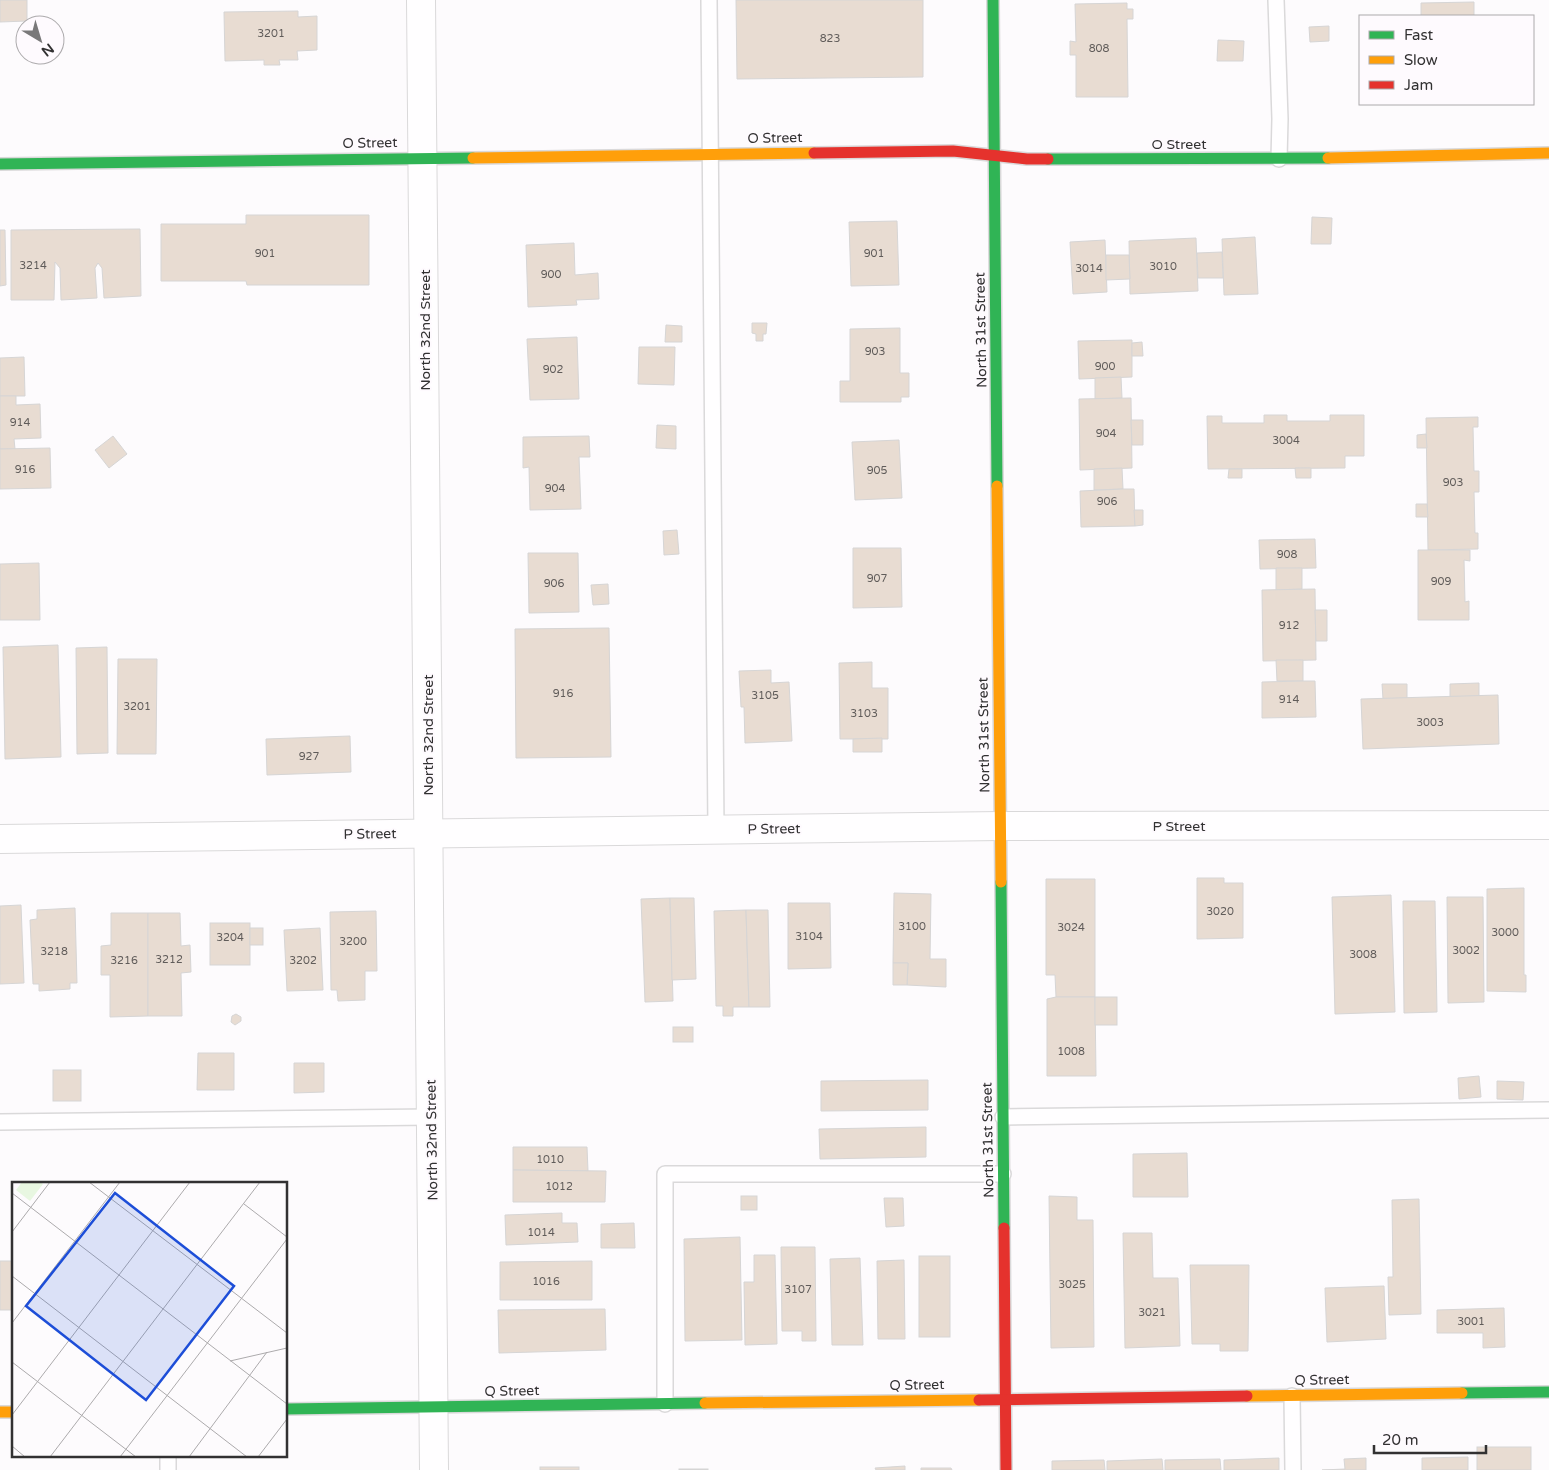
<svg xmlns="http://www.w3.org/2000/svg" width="1549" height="1470" font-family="'Varela Round',sans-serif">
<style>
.building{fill:#e8dcd2;stroke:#d6d5d5}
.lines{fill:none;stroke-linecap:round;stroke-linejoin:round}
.lane-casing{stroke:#dad9da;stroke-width:18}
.street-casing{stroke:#dad9da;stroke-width:30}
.fast-casing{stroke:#dad9da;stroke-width:14}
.slow-casing{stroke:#dad9da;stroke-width:14}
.jam-casing{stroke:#dad9da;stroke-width:14}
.lane{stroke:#fffeff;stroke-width:15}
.street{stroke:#fffeff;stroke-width:28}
.fast{stroke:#30b455;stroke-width:11}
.slow{stroke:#ff9f0a;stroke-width:11}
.jam{stroke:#e5322d;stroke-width:11}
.labels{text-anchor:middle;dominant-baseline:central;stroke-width:4;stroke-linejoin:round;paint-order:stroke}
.number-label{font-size:11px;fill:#605c5a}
.street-label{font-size:14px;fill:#323132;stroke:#fefafe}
.inset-road{fill:none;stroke:#acaaac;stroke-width:1}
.view{fill:#1d4ed8;fill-opacity:0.15;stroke:#1d4ed8;stroke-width:2.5}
.inset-edge{fill:none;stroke:#323132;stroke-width:2.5}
</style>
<rect width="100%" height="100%" fill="#fdfbfd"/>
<g class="building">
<polygon points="0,0 27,0 27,21 0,22"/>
<polygon points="736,0 923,0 923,77 737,79"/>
<polygon points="1474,2 1474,16 1421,16 1421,3"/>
<polygon points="1127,3 1127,9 1133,9 1133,19 1127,19 1128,97 1076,97 1076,55 1070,55 1070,41 1076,42 1075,4"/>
<polygon points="298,11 298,17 317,16 317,50 297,51 298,60 279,60 280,65 264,65 264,60 225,61 224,12"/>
<polygon points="1329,26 1329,41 1310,42 1309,27"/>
<polygon points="1218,40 1244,41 1243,61 1217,61"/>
<polygon points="246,215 369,215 369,285 247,285 246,281 161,281 161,224 246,224"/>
<polygon points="1312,217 1332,218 1331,244 1311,244"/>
<polygon points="897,221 899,285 851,286 849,222"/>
<polygon points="140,229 141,296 104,298 102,268 98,263 95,268 97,298 61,300 60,268 55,262 54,300 11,300 11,230"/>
<polygon points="0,230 5,230 6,285 0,286"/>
<polygon points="1255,237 1258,294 1224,295 1222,239"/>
<polygon points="1196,238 1198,291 1130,294 1129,241"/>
<polygon points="1105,240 1107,292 1073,294 1070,242"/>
<polygon points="574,243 575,275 598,273 599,299 576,300 577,305 528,307 526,245"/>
<polygon points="1222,252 1223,278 1198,278 1197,253"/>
<polygon points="1106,255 1129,255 1130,279 1106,280"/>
<polygon points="752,323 767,323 766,334 763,334 763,341 756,341 756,334 752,333"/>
<polygon points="666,325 682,326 682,342 665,342"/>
<polygon points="900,328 900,373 909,373 909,397 901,397 901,402 840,402 840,381 850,381 850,329"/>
<polygon points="577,337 579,399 530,400 527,339"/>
<polygon points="1132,340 1132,377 1079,379 1078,341"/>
<polygon points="1142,342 1143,356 1132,356 1132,343"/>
<polygon points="639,347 675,347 674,385 638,384"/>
<polygon points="24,357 25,396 0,396 0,358"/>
<polygon points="1121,377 1122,398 1095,399 1095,378"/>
<polygon points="0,396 16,396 16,405 40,404 41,438 14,439 15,449 0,449"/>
<polygon points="1131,398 1132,468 1080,470 1079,399"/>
<polygon points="1264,415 1287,415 1287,421 1330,421 1330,415 1364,415 1364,456 1345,456 1345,468 1208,469 1207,416 1222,416 1222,423 1264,423"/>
<polygon points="1478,417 1478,427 1473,427 1474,471 1479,471 1479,492 1474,492 1475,533 1478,533 1478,549 1428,550 1426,418"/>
<polygon points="1131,420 1143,420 1143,445 1132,445"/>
<polygon points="657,425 676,426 676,449 656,448"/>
<polygon points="1426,434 1427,448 1417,448 1417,435"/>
<polygon points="113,436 127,454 109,468 95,450"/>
<polygon points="589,436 590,457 579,457 581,509 530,510 529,467 523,468 523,437"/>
<polygon points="899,440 902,498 855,500 852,442"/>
<polygon points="50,448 51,488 0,489 0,449"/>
<polygon points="1122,468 1123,489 1094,490 1094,469"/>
<polygon points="1295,468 1311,468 1311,478 1296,478"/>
<polygon points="1229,469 1242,469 1242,478 1228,478"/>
<polygon points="1123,489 1134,489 1135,526 1081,527 1080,491"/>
<polygon points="1416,504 1427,504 1428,517 1416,517"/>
<polygon points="1134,510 1143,510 1143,525 1135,526"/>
<polygon points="677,530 679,554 664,555 663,531"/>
<polygon points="1315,539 1316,568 1260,569 1259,540"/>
<polygon points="853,548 901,548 902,607 853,608"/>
<polygon points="1418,550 1470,550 1470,561 1464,560 1465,602 1469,601 1469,620 1418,620"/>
<polygon points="528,553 578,553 579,612 529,613"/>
<polygon points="39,563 40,620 0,620 0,564"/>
<polygon points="1276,568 1302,568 1302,589 1276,590"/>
<polygon points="608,584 609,604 593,605 591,585"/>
<polygon points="1315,589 1316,660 1263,661 1262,590"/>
<polygon points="1315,610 1327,610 1327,641 1316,641"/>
<polygon points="609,628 611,757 516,758 515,629"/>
<polygon points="58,645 61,757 5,759 3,647"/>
<polygon points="107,647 108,753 77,754 76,648"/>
<polygon points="118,659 157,659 156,754 117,754"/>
<polygon points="1276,660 1303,660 1303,681 1277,681"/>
<polygon points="872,662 872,688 888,688 888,739 840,739 839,663"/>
<polygon points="771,670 771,683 789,682 792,741 745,743 744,707 741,707 739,671"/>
<polygon points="1303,681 1315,681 1316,717 1262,718 1262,682"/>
<polygon points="1479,683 1479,696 1450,697 1450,684"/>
<polygon points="1382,684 1407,684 1407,698 1383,699"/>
<polygon points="1498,695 1499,744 1363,749 1361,699"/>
<polygon points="350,736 351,772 267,775 266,739"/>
<polygon points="882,738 882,752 853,752 853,739"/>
<polygon points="1197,878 1224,878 1224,883 1243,883 1243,938 1197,939"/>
<polygon points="1046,879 1095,879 1095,997 1056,997 1055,975 1046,975"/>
<polygon points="1524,888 1524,975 1526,975 1526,992 1487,991 1487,889"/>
<polygon points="894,893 931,894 930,959 946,959 946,987 907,985 908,963 893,963"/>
<polygon points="1391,895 1395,1012 1335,1014 1332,897"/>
<polygon points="1447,897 1483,897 1484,1002 1448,1003"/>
<polygon points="670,898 673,1001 645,1002 641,899"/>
<polygon points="670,898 694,898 696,979 672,980"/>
<polygon points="1403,901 1435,901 1437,1012 1404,1013"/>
<polygon points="788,903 830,903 831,968 788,969"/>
<polygon points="21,905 24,983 0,984 0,906"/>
<polygon points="75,908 77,983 70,983 70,989 39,991 39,984 33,984 30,920 37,919 37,910"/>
<polygon points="746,910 749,1007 733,1007 733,1016 723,1016 723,1006 716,1006 714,911"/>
<polygon points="746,910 768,910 770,1007 749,1007"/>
<polygon points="376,911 377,971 365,971 365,1000 338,1001 337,990 331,990 330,912"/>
<polygon points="111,913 148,913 148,1016 110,1017 110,975 101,975 101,946 111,945"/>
<polygon points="148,913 180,913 181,946 190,945 191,972 181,973 182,1016 148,1016"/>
<rect x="210" y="923" width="40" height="42"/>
<rect x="250" y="928" width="13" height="17"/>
<polygon points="320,928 323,990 287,991 284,930"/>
<polygon points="893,963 908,963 907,985 893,985"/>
<polygon points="1056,997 1095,997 1096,1076 1047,1076 1047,999"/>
<rect x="1095" y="997" width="22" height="28"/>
<polygon points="236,1014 241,1017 241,1021 235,1025 231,1022 232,1016"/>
<rect x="673" y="1027" width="20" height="15"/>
<polygon points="198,1053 234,1053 234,1090 197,1090"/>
<polygon points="294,1063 324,1063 324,1092 294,1093"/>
<rect x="53" y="1070" width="28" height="31"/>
<polygon points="1479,1076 1481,1097 1459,1099 1458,1078"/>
<polygon points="928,1080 928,1110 821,1111 821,1081"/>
<polygon points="1497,1081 1524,1082 1523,1100 1497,1099"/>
<polygon points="926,1127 926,1157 820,1159 819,1129"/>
<polygon points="513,1147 587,1147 588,1171 513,1170"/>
<polygon points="1187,1153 1188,1197 1133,1197 1133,1154"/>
<polygon points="513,1170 606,1171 605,1202 513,1202"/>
<rect x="741" y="1196" width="16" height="14"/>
<polygon points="1049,1196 1077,1197 1077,1220 1093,1220 1094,1347 1051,1348"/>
<polygon points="884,1198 903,1198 904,1226 886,1227"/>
<polygon points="1419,1199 1421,1314 1389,1315 1388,1277 1393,1277 1392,1200"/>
<polygon points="562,1213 562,1223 577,1223 578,1242 506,1245 505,1215"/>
<polygon points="634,1223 635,1248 601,1248 601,1224"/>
<polygon points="1123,1233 1152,1233 1153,1278 1178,1278 1180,1346 1125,1348"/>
<polygon points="740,1237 742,1340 685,1341 684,1239"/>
<polygon points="781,1247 815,1247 816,1341 802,1341 802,1331 782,1331"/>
<polygon points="754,1255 775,1255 777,1344 745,1345 744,1282 754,1282"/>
<rect x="919" y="1256" width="31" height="81"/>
<polygon points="860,1258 863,1345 832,1345 830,1259"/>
<polygon points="904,1260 905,1339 878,1339 877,1261"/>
<rect x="0" y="1261" width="14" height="49"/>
<polygon points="592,1261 592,1300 500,1300 500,1262"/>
<polygon points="1190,1265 1249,1265 1248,1351 1220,1351 1220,1344 1192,1344"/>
<polygon points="1384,1286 1386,1339 1327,1342 1325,1288"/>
<polygon points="1504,1308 1505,1347 1483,1348 1483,1333 1437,1333 1437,1310"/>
<polygon points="605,1309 606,1350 499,1353 498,1310"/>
<rect x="1477" y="1447" width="54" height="23"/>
<polygon points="1468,1457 1468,1470 1422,1470 1422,1458"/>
<polygon points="1279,1458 1279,1470 1224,1470 1224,1460"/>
<polygon points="1366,1458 1366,1470 1322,1470 1345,1469 1344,1459"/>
<polygon points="1162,1459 1163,1470 1107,1470 1107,1461"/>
<polygon points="1220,1459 1221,1470 1165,1470 1165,1460"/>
<polygon points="1104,1460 1105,1470 1052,1470 1052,1461"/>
<polygon points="905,1466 905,1470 876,1470 875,1468"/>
<rect x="540" y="1467" width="39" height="3"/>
<polygon points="921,1468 951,1468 952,1470 921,1470"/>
<rect x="679" y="1469" width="29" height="1"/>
</g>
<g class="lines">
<defs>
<g id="lane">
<polyline points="709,0 716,830"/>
<polyline points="1276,0 1280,119 1279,159"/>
<polyline points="1003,1117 1549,1110"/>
<polyline points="0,1122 431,1117"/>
<polyline points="1292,1396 1293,1470"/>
<polyline points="665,1404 665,1174 1003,1174"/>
<polyline points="168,1456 168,1470"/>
</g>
<g id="street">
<polyline points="421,0 434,1470"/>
<polyline points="0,839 1001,826 1549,825"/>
</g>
<g id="fast">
<polyline points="993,0 997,486"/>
<polyline points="1048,159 1328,158"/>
<polyline points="0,164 473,158"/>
<polyline points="1001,882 1004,1228"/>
<polyline points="1462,1393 1549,1392"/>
<polyline points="286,1409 705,1403"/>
</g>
<g id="slow">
<polyline points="473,158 814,153"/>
<polyline points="1328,158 1549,153"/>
<polyline points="997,486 1001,882"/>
<polyline points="1247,1396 1462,1393"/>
<polyline points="705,1403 979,1400"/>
<polyline points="0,1412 14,1412"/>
</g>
<g id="jam">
<polyline points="814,153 953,151 1027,159 1048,159"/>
<polyline points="1004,1228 1006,1470"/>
<polyline points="979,1400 1247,1396"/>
</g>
</defs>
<use href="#lane" class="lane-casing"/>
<use href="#street" class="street-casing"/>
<use href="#fast" class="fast-casing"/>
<use href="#slow" class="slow-casing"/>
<use href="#jam" class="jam-casing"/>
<use href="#lane" class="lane"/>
<use href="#street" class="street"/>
<use href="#fast" class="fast"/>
<use href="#slow" class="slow"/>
<use href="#jam" class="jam"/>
</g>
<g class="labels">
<g class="number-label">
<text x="271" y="33">3201</text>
<text x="830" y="38">823</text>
<text x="1099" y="48">808</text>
<text x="265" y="253">901</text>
<text x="874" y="253">901</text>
<text x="33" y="265">3214</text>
<text x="1163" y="266">3010</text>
<text x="1089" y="268">3014</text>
<text x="551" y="274">900</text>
<text x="875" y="351">903</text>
<text x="1105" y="366">900</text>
<text x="553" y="369">902</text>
<text x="20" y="422">914</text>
<text x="1106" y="433">904</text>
<text x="1286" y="440">3004</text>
<text x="25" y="469">916</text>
<text x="877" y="470">905</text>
<text x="1453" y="482">903</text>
<text x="555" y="488">904</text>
<text x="1107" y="501">906</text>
<text x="1287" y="554">908</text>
<text x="877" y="578">907</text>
<text x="1441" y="581">909</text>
<text x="554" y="583">906</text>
<text x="1289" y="625">912</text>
<text x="563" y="693">916</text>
<text x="765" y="695">3105</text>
<text x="1289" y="699">914</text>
<text x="137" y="706">3201</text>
<text x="864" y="713">3103</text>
<text x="1430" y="722">3003</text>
<text x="309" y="756">927</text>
<text x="1220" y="911">3020</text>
<text x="912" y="926">3100</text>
<text x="1071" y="927">3024</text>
<text x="1505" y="932">3000</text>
<text x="809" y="936">3104</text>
<text x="230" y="937">3204</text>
<text x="353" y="941">3200</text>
<text x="1466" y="950">3002</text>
<text x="54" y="951">3218</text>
<text x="1363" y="954">3008</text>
<text x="169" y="959">3212</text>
<text x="124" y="960">3216</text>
<text x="303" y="960">3202</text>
<text x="1071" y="1051">1008</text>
<text x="550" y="1159">1010</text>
<text x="559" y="1186">1012</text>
<text x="541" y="1232">1014</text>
<text x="546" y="1281">1016</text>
<text x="1072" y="1284">3025</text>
<text x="798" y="1289">3107</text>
<text x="1152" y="1312">3021</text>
<text x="1471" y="1321">3001</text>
</g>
<g class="street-label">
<text transform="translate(775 138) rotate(-1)">O Street</text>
<text transform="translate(370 143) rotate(-1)">O Street</text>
<text x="1179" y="144">O Street</text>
<text transform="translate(425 330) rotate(-90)">North 32nd Street</text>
<text transform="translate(981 330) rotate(-91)">North 31st Street</text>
<text transform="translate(428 735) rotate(-90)">North 32nd Street</text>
<text transform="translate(984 735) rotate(-91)">North 31st Street</text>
<text x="1179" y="826">P Street</text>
<text transform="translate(774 829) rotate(-1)">P Street</text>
<text transform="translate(370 834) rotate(-1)">P Street</text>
<text transform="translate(432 1140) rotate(-91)">North 32nd Street</text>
<text transform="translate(988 1140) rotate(-91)">North 31st Street</text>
<text transform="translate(1322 1380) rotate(-1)">Q Street</text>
<text transform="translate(917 1385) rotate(-1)">Q Street</text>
<text transform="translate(512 1391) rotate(-1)">Q Street</text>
</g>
</g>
<g transform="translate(12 1182)">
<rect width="275" height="275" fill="#fdfbfd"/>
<path d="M10 0H28L31 2 18 19 4 8Z" fill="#e8f7e1"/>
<path class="inset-road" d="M77 0 275 151M0 11 275 222M232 22 275 55M0 50 38 0M0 94 235 275M0 141 108 0M218 179 275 166M0 180 124 275M0 233 178 0M0 264 13 275M38 275 248 0M108 275 275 57M177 275 255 170M246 275 275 237"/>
<path class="view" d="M103 11 222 104 134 218 14 124Z"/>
<rect width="275" height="275" class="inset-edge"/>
</g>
<rect x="1359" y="15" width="175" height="90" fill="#fefafe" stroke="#acaaac"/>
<rect x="1369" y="31" width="25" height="8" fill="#30b455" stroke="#acaaac"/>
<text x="1404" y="40" font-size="15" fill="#323132">Fast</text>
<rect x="1369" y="56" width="25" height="8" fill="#ff9f0a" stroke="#acaaac"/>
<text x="1404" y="65" font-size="15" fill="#323132">Slow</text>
<rect x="1369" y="81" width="25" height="8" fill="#e5322d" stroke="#acaaac"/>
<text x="1404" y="90" font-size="15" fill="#323132">Jam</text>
<g transform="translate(40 40) rotate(142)"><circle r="24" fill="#fefafe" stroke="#acaaac"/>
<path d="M0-4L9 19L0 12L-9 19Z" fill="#797879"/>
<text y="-8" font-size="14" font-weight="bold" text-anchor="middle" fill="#323132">N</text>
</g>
<path d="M1374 1445v8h112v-8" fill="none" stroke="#323132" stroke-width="2.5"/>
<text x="1382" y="1445" font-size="15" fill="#323132" stroke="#fefafe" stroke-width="4" paint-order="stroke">20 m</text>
</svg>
